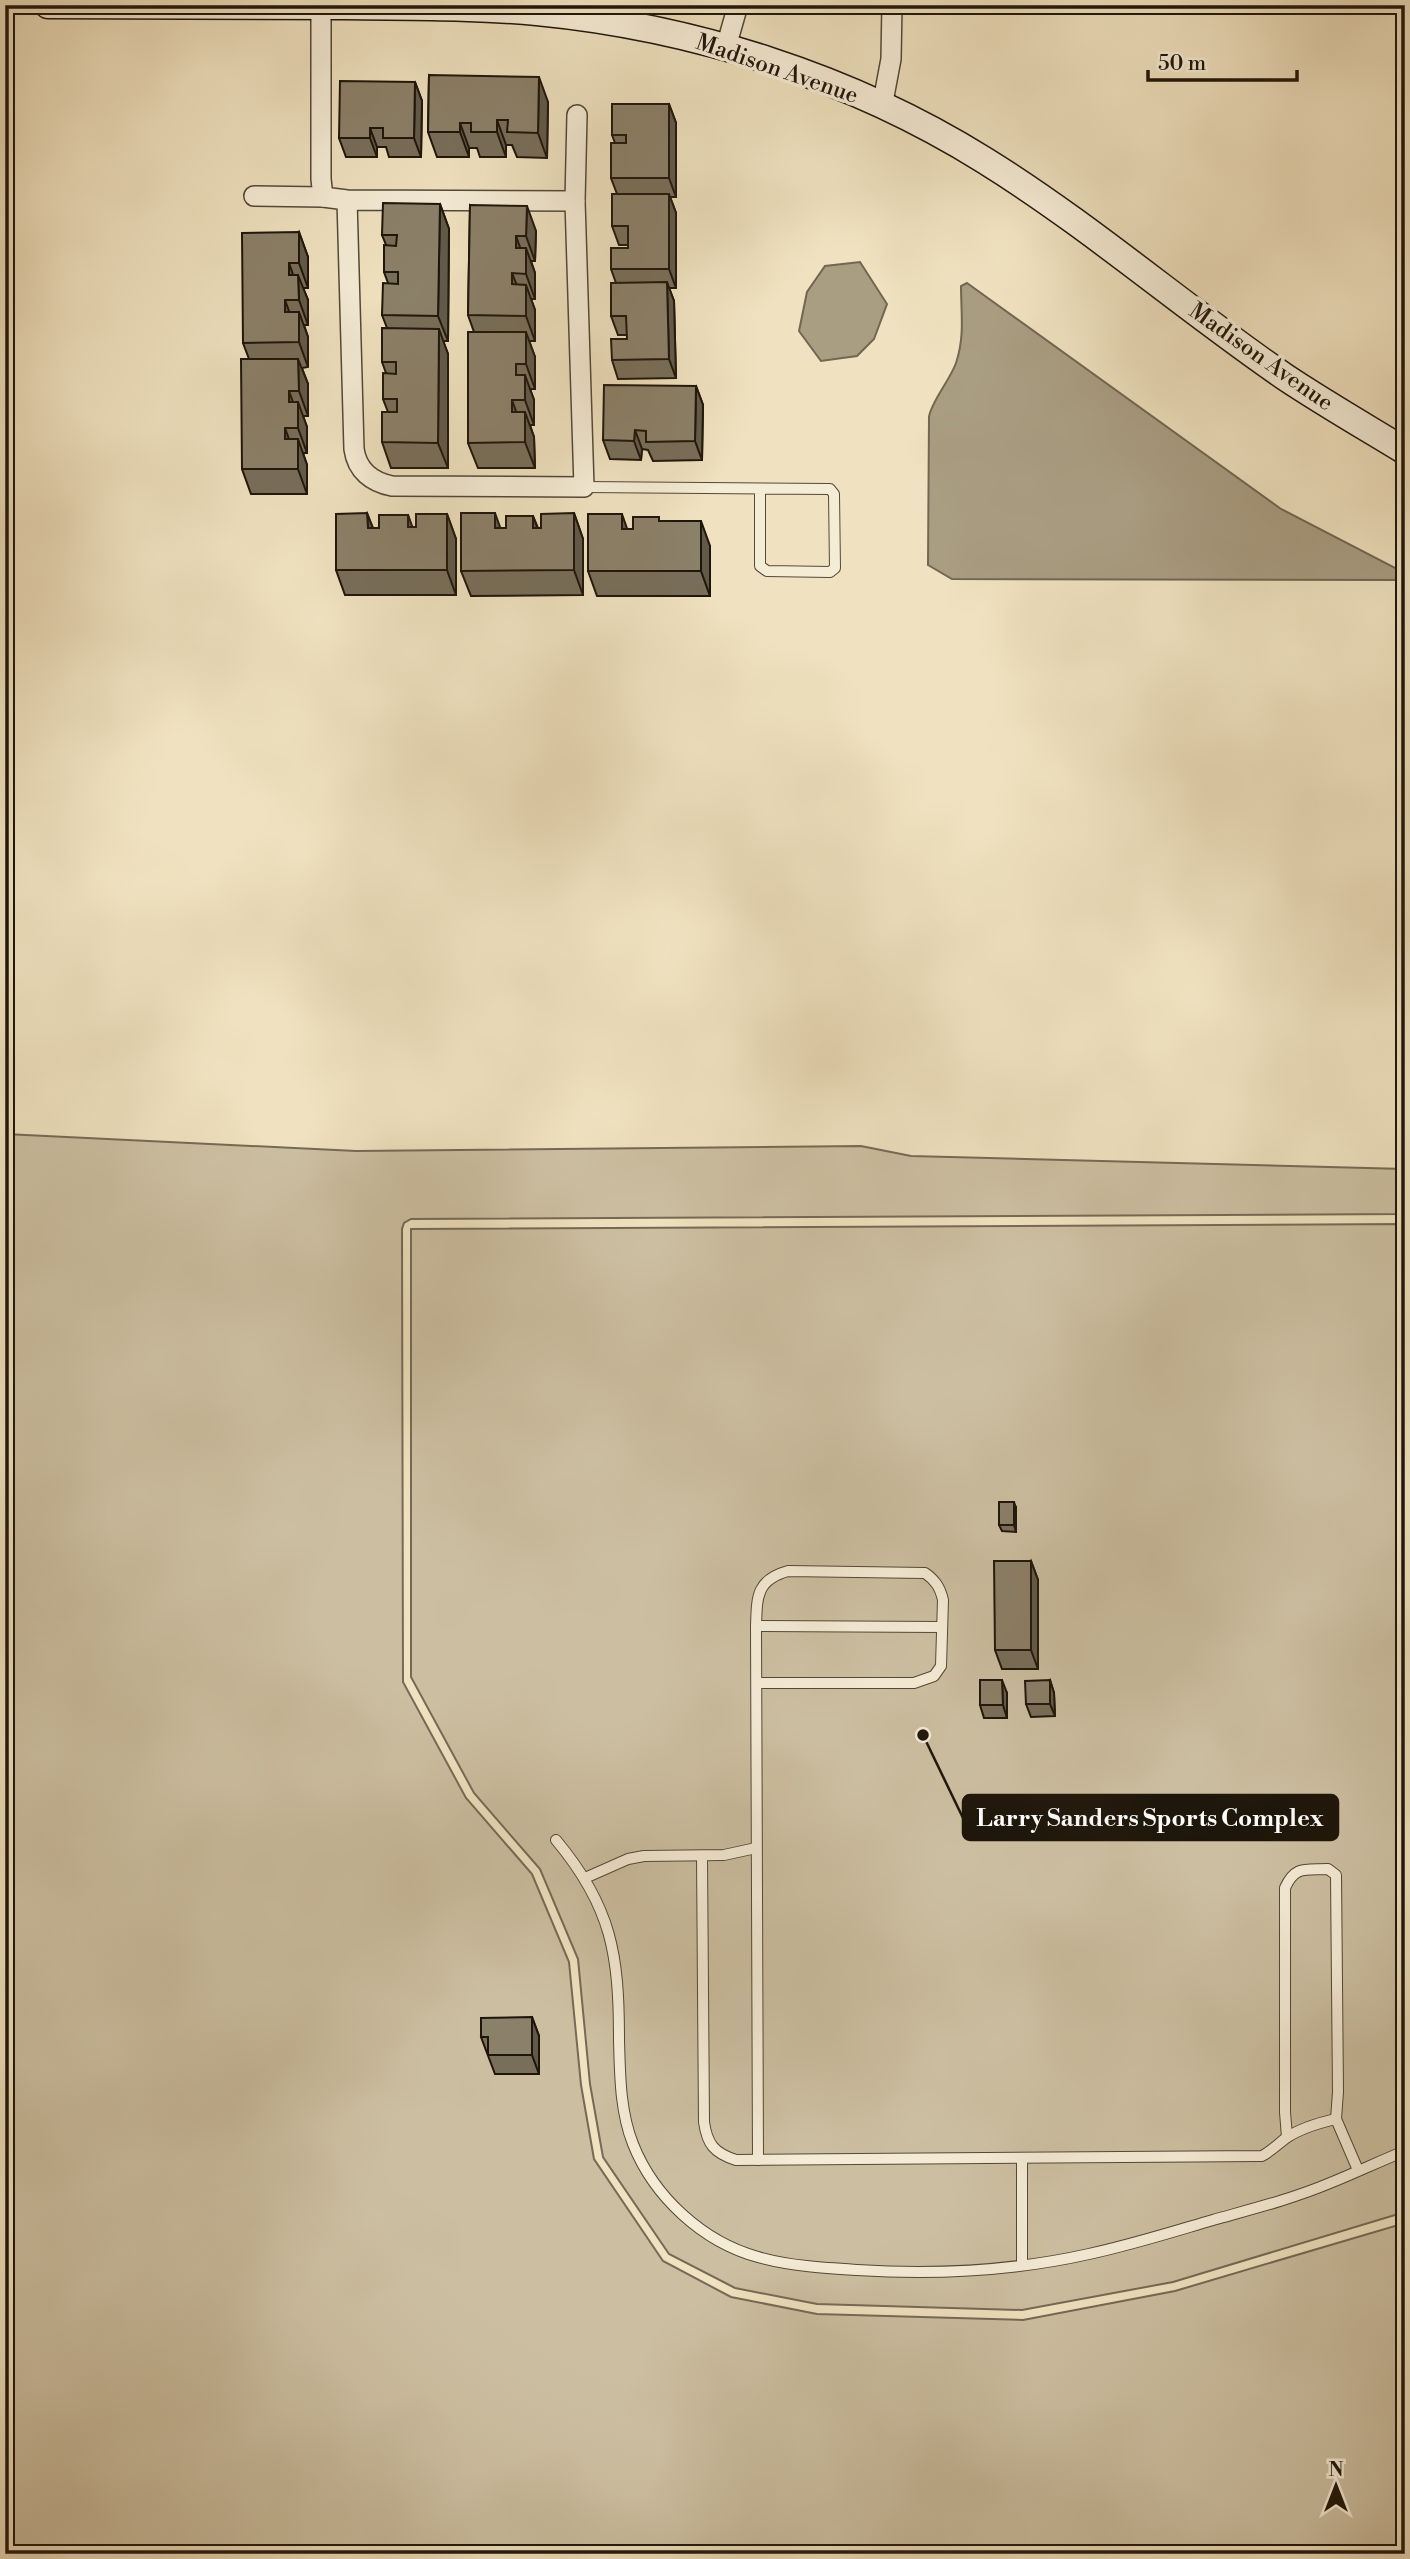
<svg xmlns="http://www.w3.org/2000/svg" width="1410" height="2559" font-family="'Libre Bodoni',serif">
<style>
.green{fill:#ccbfa1;stroke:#756a56;stroke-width:2}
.water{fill:#a99d82;stroke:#716752;stroke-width:2}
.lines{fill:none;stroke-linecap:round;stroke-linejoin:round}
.service-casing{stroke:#524938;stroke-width:12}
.minor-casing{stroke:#524938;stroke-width:22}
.secondary-casing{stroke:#1e160b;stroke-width:29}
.service{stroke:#f5ecd6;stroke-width:10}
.minor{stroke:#f5ecd6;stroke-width:19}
.secondary{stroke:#f5ecd6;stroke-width:26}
.wall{fill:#786e5a;stroke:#1e160b;stroke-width:2}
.shaded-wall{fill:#615a4a;stroke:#1e160b;stroke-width:2}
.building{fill:#8b8069;stroke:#1e160b;stroke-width:2}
.labels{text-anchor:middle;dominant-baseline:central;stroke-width:7;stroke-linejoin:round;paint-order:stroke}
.street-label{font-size:23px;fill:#1e160b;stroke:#f5ecd6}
.leader{fill:none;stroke:#1e160b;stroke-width:2.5}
.callout-dot{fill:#1e160b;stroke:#f5ecd6;stroke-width:2.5}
.callout{fill:#1e160b;stroke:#1e160b;stroke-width:2.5}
.callout-label{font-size:24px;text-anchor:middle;font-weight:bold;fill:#fff}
</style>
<rect width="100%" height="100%" fill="#f0e2c0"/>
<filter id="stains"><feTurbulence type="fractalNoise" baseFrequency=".00286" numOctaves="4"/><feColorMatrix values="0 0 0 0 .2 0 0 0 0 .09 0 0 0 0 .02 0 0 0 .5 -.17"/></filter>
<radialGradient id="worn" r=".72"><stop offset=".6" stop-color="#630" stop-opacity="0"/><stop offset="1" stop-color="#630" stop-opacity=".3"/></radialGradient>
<g class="green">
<polygon points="5,1134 356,1151 861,1146 911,1156 1405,1169 1405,1214 411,1219 404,1223 402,1229 403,1682 466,1798 532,1874 569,1962 581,2085 594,2159 663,2261 731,2297 817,2314 1023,2320 1175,2291 1405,2223 1405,2554 5,2554"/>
<polygon points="1405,1224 1405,2212 1173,2282 1022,2310 817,2304 735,2288 669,2254 603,2157 590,2084 578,1959 540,1869 474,1793 411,1677 411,1229"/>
</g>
<g class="water">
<polygon points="860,262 887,304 874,339 857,356 821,361 799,331 807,292 825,266"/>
<path d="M967 283 1281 509 1405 573V580L952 579 928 565 929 417C931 402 950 380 956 363 965 336 961 313 961 286Z"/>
</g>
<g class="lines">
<defs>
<g id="service">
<polyline points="584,487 830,489 834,494 835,568 830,572 767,571 760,566 760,489"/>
<polyline points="756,1626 942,1627"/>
<path d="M757 1683H914L934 1676 941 1666 943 1600C940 1587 935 1580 925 1573L788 1571C756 1580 757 1597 756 1626L758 2160"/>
<path d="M556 1840C612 1907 619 1955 619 2040 620 2075 620 2111 633 2144 654 2197 703 2242 758 2257 790 2266 824 2268 857 2270 934 2275 1013 2271 1089 2254 1131 2245 1172 2232 1213 2220 1252 2209 1292 2199 1330 2183 1355 2173 1380 2161 1405 2151"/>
<path d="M702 1856 704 2122C707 2144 714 2153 736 2160L1262 2156C1271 2151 1277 2145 1286 2138 1301 2128 1318 2123 1336 2119"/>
<polyline points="585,1878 628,1859 644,1856 724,1855 756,1848"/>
<path d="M1287 2137 1285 2112V1888C1295 1865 1306 1870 1328 1869L1336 1875 1338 2092 1336 2119 1358 2170"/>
<polyline points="1022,2158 1022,2265"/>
</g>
<g id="minor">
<path d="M321 6V179L323 197 347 200 575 201 584 487 392 486C372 482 357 471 354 449L347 200"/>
<polyline points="726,47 738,5"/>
<polyline points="882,107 891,59 892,5"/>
<polyline points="254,196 323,197"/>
<polyline points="575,201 577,115"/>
</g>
<path id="secondary" d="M48 5C147 5 246 5 345 6 409 7 473 6 537 12 693 27 851 77 984 160 1089 225 1183 307 1285 377 1324 403 1364 426 1405 451"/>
</defs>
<use href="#service" class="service-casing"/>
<use href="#minor" class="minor-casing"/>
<use href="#secondary" class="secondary-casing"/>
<use href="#service" class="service"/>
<use href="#minor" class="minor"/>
<use href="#secondary" class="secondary"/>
</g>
<g class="wall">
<polygon points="429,75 548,102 547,158 517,157 512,145 506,145 506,157 480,157 477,148 469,148 469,157 437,157 428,132"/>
<polygon points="415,82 422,101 421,157 389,157 386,147 377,147 377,157 346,157 339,138"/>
<polygon points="669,104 676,123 676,197 670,197 676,213 676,288 669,288 674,301 676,378 618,379 612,360 627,339 627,335 618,335 611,316 616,283 611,269 628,248 628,245 619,245 612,226 617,194 611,178 615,143 612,135"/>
<polygon points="440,204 449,229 448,341 443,341 448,354 448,468 391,468 382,442 388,412 383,399 386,373 382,362 387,328 382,315 388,283 384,272 386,245 382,235"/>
<polygon points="470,205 536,231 535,261 531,261 535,273 535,299 531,299 535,310 535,341 529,341 535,357 535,389 530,389 534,400 534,425 530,425 534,437 535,468 478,468 468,443 474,332 468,315"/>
<polygon points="299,232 308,257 308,288 303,288 308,300 308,325 304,325 308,337 308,367 302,368 308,384 308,416 303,416 307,427 307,453 303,453 307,465 307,494 251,494 242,469 249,359 243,343"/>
<polygon points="696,386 703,405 702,460 653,461 648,450 642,449 641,460 610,459 603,440"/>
<polygon points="367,513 373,528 379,528 408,515 412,527 416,527 447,514 456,539 456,595 345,595 336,570"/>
<polygon points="574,513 583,539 583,595 471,596 461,571 500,528 506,528 533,516 538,528 541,528"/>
<polygon points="661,521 710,546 710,596 597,596 588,571 628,529 633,529"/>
<polygon points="1016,1508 1016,1532 1002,1531 999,1525"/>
<polygon points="1031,1561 1038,1580 1038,1669 1002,1669 995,1650"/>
<polygon points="1050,1680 1054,1693 1055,1716 1031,1717 1026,1704"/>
<polygon points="1007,1693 1007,1718 984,1718 980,1705"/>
<polygon points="532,2017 539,2036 539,2074 495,2074 481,2037"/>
</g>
<g class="shaded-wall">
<polygon points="539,77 548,102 547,158 538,133"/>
<polygon points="415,82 422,101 421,157 414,138"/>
<polygon points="669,104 676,123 676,197 669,178"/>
<polygon points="497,120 506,145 506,157 497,132"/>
<polygon points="460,123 469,148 469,157 460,132"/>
<polygon points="370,128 377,147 377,157 370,138"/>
<polygon points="669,194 676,213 676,288 669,269"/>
<polygon points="440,204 449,229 448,341 438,316"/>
<polygon points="527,206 536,231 535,261 526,236"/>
<polygon points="299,232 308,257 308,288 299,263"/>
<polygon points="516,236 525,261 516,248"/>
<polygon points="526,248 535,273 535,299 526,274"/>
<polygon points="289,263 298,289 289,275"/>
<polygon points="512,273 522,298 512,284"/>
<polygon points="298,275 308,300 308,325 299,300"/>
<polygon points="667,282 674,301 676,378 669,359"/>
<polygon points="526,285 535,310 535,341 526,316"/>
<polygon points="285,300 294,325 285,312"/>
<polygon points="299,312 308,337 308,367 299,342"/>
<polygon points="439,329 448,354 448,468 438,443"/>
<polygon points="526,332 535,357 535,389 526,364"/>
<polygon points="298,359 308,384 308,416 299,391"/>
<polygon points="525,375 534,400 534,425 525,400"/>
<polygon points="696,386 703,405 702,460 695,441"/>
<polygon points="289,391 298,416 289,402"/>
<polygon points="512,400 521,425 512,412"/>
<polygon points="298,402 307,427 307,453 298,428"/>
<polygon points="525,412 534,437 535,468 525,442"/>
<polygon points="285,428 294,453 285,439"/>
<polygon points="635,430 642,449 641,460 634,441"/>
<polygon points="298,439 307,465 307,494 298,469"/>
<polygon points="367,513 377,539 368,528"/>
<polygon points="495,513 504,538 495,528"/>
<polygon points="574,513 583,539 583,595 574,570"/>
<polygon points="447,514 456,539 456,595 447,570"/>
<polygon points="622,514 631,540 622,529"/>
<polygon points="408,515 417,540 408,527"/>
<polygon points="533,516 542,541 533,528"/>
<polygon points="701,521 710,546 710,596 701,571"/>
<polygon points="1014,1502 1016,1508 1016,1532 1014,1525"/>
<polygon points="1031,1561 1038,1580 1038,1669 1031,1650"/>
<polygon points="1002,1680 1007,1693 1007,1718 1003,1705"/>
<polygon points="1050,1680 1054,1693 1055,1716 1050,1704"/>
<polygon points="532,2017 539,2036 539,2074 532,2055"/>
</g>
<g class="building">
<polygon points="429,75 539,77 538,133 507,132 508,120 497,120 497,132 471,132 471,123 460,123 460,132 428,132"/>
<polygon points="340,81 415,82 414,138 383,138 383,128 370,128 370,138 339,138"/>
<polygon points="612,104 669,104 669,178 611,178 611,143 626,143 626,135 612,135"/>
<polygon points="612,194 669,194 669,269 611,269 611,248 628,248 628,226 612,226"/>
<polygon points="383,203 440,204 438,316 382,315 383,283 398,284 398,272 384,272 384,245 396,246 397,235 382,235"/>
<polygon points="470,205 527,206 526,236 516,236 516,248 526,248 526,274 512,273 512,284 526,285 526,316 468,315"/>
<polygon points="299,232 299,263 289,263 289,275 298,275 299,300 285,300 285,312 299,312 299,342 243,343 242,233"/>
<polygon points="667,282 669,359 612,360 611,339 627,339 626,316 611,316 611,283"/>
<polygon points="382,328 439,329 438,443 382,442 382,412 397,412 397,399 383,399 383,373 396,374 396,362 382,362"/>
<polygon points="468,332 526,332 526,364 516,364 516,375 525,375 525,400 512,400 512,412 525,412 525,442 468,443"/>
<polygon points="241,359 298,359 299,391 289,391 289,402 298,402 298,428 285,428 285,439 298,439 298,469 242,469"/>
<polygon points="604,385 696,386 695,441 646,442 646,431 635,430 634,441 603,440"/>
<polygon points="367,513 368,528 379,528 379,515 408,515 408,527 416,527 416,514 447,514 447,570 336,570 336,514"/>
<polygon points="461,513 495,513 495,528 506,528 506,516 533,516 533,528 541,528 541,514 574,513 574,570 461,571"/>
<polygon points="588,514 622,514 622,529 633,529 633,517 659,517 659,521 701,521 701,571 588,571"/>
<rect x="999" y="1502" width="15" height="23"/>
<polygon points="994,1561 1031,1561 1031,1650 995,1650"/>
<polygon points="980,1680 1002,1680 1003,1705 980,1705"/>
<polygon points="1050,1680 1050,1704 1026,1704 1025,1681"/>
<polygon points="532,2017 532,2055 488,2055 488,2037 481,2037 481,2018"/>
</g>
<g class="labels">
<g class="street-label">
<text transform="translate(777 69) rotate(19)">Madison Avenue</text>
<text transform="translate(1261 357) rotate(35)">Madison Avenue</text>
</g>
</g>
<path class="leader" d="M923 1735L963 1818"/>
<circle class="callout-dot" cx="923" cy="1735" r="7"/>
<rect class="callout" x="963" y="1795" width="375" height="45" rx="7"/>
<g class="callout-label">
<text x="1150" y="1826">Larry Sanders Sports Complex</text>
</g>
<rect width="1410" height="2559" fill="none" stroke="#f0e2c0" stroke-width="28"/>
<rect x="7" y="7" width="1396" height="2545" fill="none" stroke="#1e160b" stroke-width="3.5"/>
<rect x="14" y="14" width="1382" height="2531" fill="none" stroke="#1e160b" stroke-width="2"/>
<g transform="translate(1336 2486)" stroke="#f5ecd6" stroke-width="5" paint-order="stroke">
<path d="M0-5L12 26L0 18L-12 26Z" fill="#1e160b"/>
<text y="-10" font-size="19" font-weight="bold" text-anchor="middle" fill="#1e160b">N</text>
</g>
<path d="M1148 70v10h149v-10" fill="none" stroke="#1e160b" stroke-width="3.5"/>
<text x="1158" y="70" font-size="21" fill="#1e160b" stroke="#f5ecd6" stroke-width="5" paint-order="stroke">50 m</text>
<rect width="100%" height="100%" filter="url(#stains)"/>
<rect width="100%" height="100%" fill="url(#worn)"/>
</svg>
